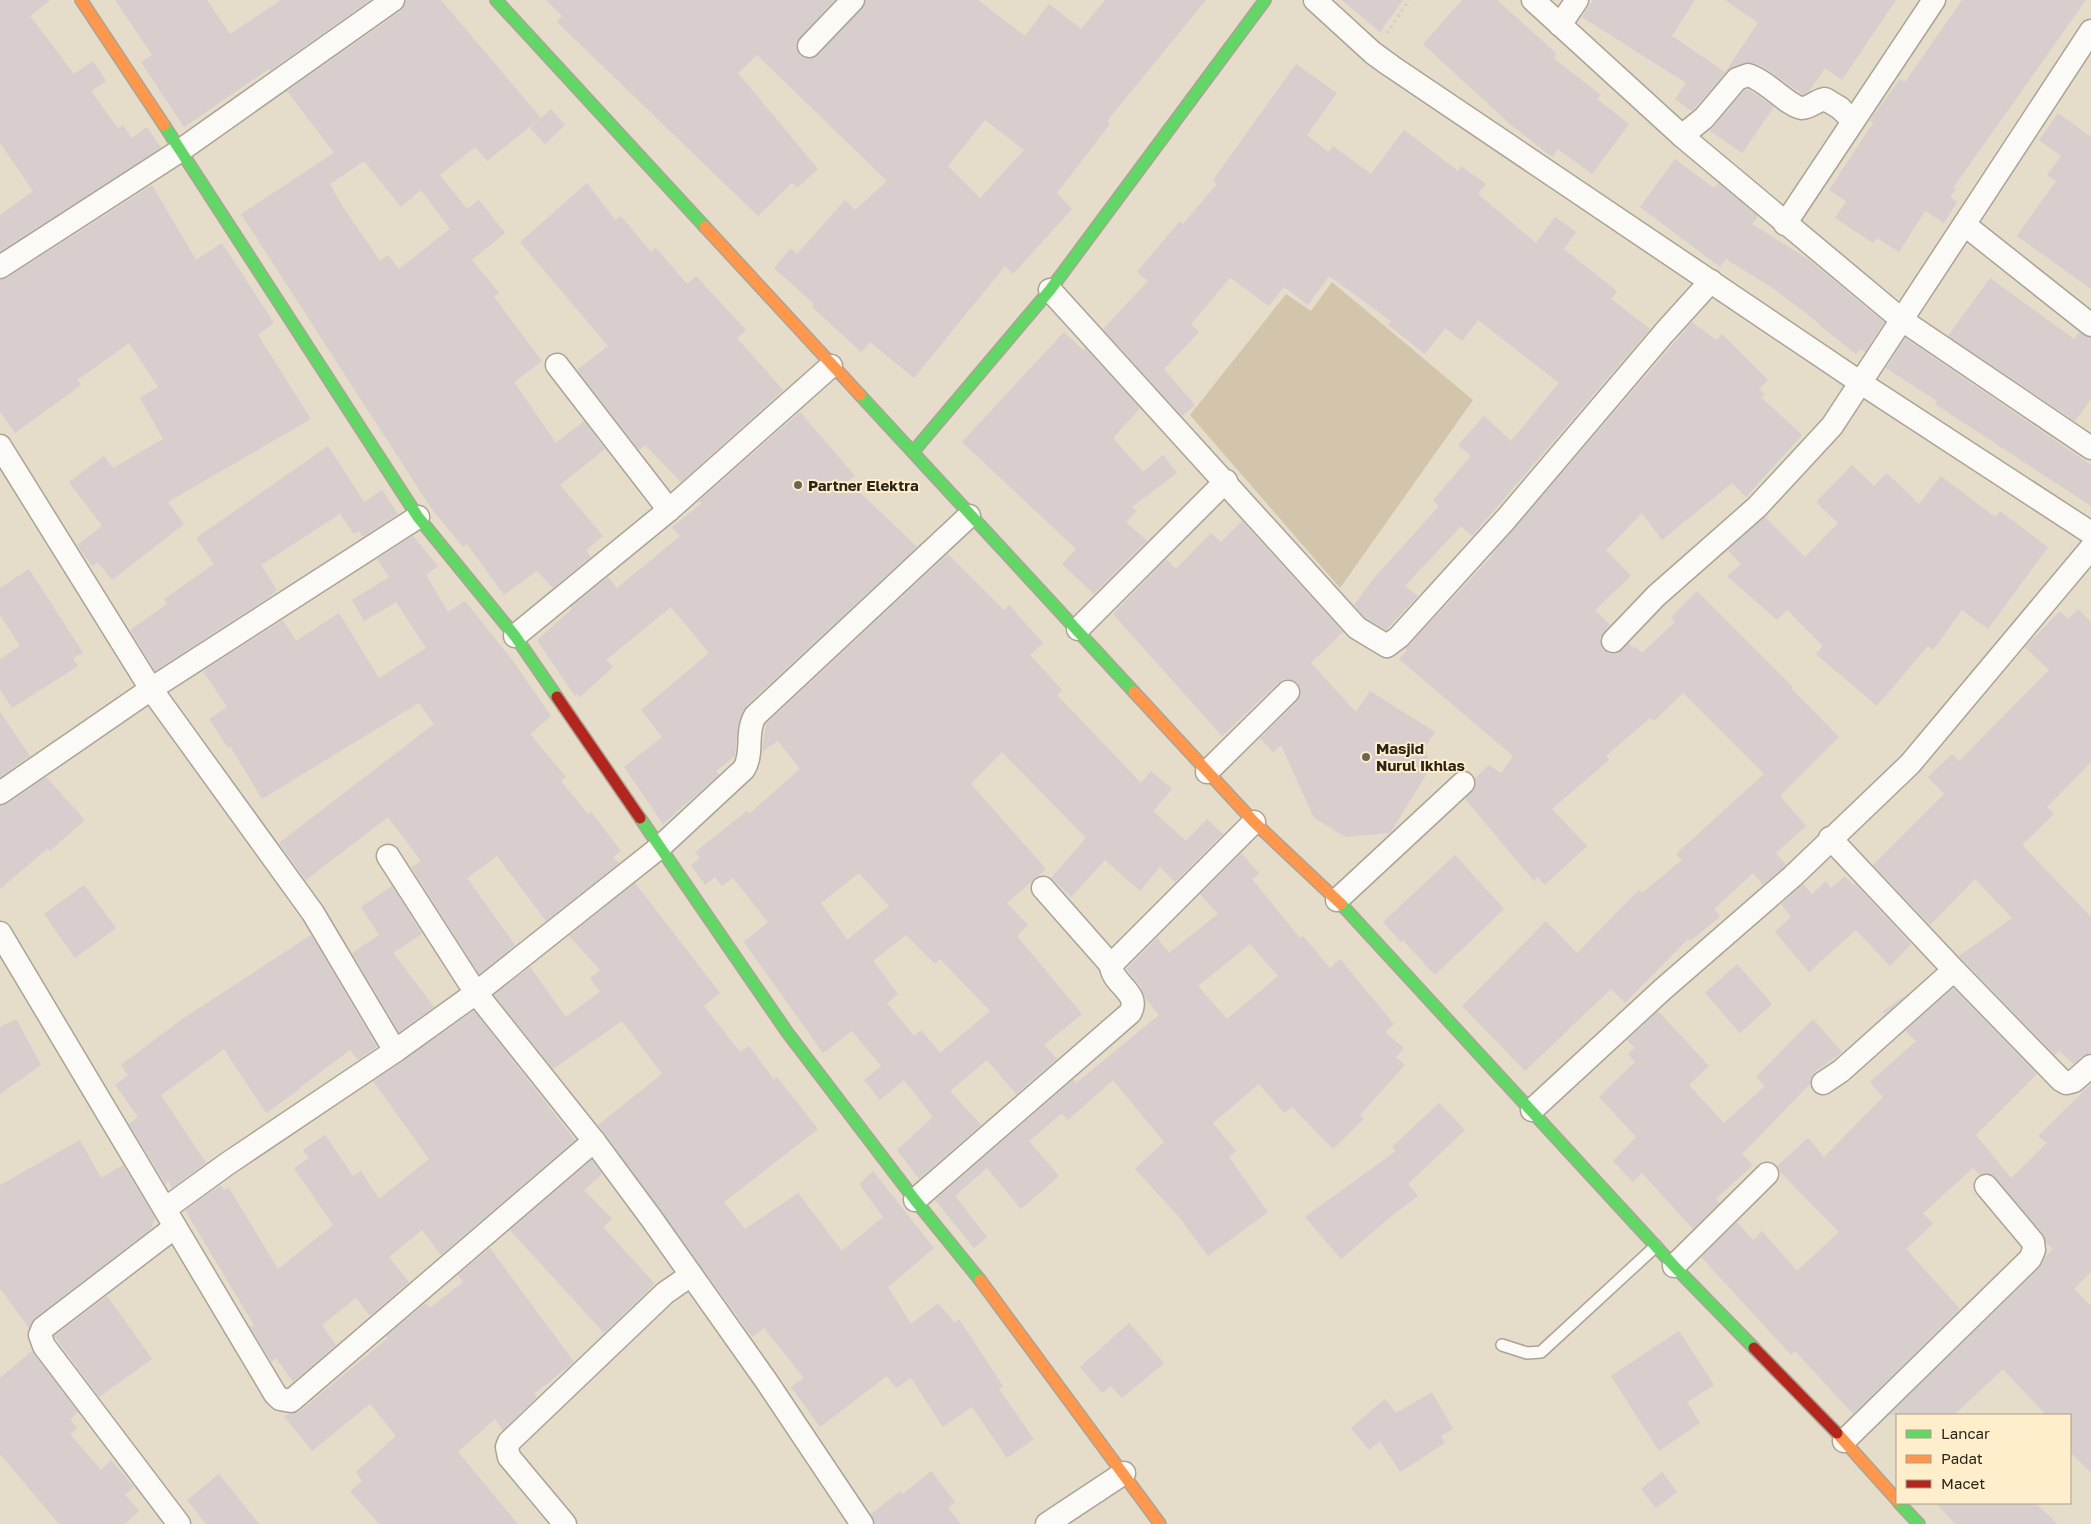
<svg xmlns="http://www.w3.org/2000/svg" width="2091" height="1524" font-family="'Golos Text',sans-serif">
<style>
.green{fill:#d3c5ac}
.building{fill:#d7cecd;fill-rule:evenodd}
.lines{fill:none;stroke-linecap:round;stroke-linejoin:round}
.lane-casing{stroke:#aba395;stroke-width:14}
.street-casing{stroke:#aba395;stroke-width:25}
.fast-casing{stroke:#aba395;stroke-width:14}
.slow-casing{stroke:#aba395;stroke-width:14}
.jam-casing{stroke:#aba395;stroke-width:14}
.path{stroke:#d2cfca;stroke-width:3;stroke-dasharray:2.5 4;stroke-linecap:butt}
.lane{stroke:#fbfaf7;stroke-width:11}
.street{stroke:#fbfaf7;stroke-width:22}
.fast{stroke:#63d668;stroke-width:11}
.slow{stroke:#ff974d;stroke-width:11}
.jam{stroke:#b3261e;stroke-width:11}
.poi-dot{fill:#6c6556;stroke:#fec;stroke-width:2}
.labels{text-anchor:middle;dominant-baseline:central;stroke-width:4;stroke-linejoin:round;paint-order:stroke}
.poi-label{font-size:15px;font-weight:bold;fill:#2b2518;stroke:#fec;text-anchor:start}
</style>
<rect width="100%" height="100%" fill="#e6dcca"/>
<polygon class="green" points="1332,282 1473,400 1340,588 1190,415 1286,294 1311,311"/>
<g class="building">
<polygon points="0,0 50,0 30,16 74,74 93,61 106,81 91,91 118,129 123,125 132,138 147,127 161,148 0,251 0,215 33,191 0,143"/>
<polygon points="115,0 207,0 230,34 281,0 370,0 270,71 269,69 184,127 141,62 152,55"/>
<path d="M406 0H441L541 118 487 161 475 147 440 175 467 209 479 200 505 233 472 260 499 293 494 297 542 361 514 382 556 443 584 421 605 449 560 485 603 536 586 550 591 557 553 588 537 571 504 595 467 544 463 547 431 508 241 214 334 153 287 91 401 11ZM364 161 401 207 421 190 450 229 399 269 388 255 380 261 341 204 330 184Z"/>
<path d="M546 0H835L796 42 797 50 800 56 806 59 818 55 862 9 866 0H978L1025 36 1049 4 1081 29 1105 0H1206L1107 121 1110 124 1057 193 1072 209 1013 274 1005 266 914 378 870 342 861 352 812 307 814 304 774 268 791 248 797 254 845 200 855 210 887 181 757 55 738 73 818 169 797 188 792 183 758 216 557 22 562 16ZM985 120 1024 150 980 198 948 166Z"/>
<polygon points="1342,0 1403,0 1380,32"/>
<polygon points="1462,0 1497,0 1557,54 1553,58 1601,95 1597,99 1629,124 1592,174 1558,149 1552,157 1510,124 1423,44"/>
<polygon points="1593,0 1695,0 1672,36 1725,72 1758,23 1725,0 1896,0 1842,80 1825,68 1809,91 1803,95 1762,66 1753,63 1744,63 1727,71 1692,111 1675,99 1686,83 1582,17"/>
<polygon points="1962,0 2086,0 1953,188 1956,189 1950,197 1957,202 1944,223 1925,211 1899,252 1877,238 1873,243 1835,218 1846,201 1829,190 1873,123 1870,120 1900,79 1905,82"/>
<polygon points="1296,64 1337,93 1307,135 1328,152 1333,146 1371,174 1404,130 1458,171 1461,166 1486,184 1478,194 1536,243 1555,217 1576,232 1564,249 1617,291 1611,299 1650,329 1472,536 1461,526 1405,586 1418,596 1386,630 1365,618 1354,605 1375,577 1439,506 1433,500 1471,456 1458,445 1484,416 1511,441 1559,383 1478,320 1462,341 1445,328 1425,354 1388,325 1391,321 1329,276 1308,305 1284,287 1269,306 1230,278 1191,324 1199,332 1164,369 1195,405 1182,416 1103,329 1148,281 1137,272 1180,221 1183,224 1217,184 1213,180"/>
<polygon points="1745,90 1749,90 1774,107 1742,153 1710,131"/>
<polygon points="551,109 565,125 545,144 530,128"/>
<polygon points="2058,113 2091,137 2091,289 2017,236 2056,181 2047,175 2061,156 2039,140"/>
<polygon points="1675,159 1714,188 1718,183 1758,216 1752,224 1808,259 1884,322 1865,352 1860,349 1856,354 1819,325 1820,324 1774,289 1726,259 1720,267 1640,207"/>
<polygon points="587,183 615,220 621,216 651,252 656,248 687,284 696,276 746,330 737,338 783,390 681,482 645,445 639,450 577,370 608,346 520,242"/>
<polygon points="152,185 196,260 222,243 274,323 258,335 311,419 168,502 184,524 112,580 98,562 92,566 77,545 102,526 69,482 104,456 113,468 163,439 140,398 158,387 129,343 77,380 81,385 15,433 0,412 0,280 7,278"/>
<polygon points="1990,278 2074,339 2079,332 2091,338 2091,399 2075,421 1948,336"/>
<polygon points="1692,322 1716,340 1722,334 1768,380 1759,389 1765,394 1761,397 1802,435 1746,497 1732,483 1662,540 1642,513 1606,550 1631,576 1595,610 1610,625 1600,637 1601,645 1609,654 1616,654 1629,643 1633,648 1635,646 1642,653 1675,622 1671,617 1697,591 1793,687 1791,688 1839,737 1780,796 1806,826 1776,853 1786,865 1763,885 1753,873 1714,909 1720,917 1690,941 1688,939 1625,1003 1611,989 1525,1071 1462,1006 1546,921 1577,953 1639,890 1642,893 1682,860 1676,854 1764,774 1683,693 1654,721 1650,718 1606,756 1609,760 1552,809 1587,846 1545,885 1538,877 1534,881 1465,799 1475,787 1475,778 1489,765 1501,773 1513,756 1399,659 1407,650 1405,649 1493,555 1492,554"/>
<polygon points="1064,332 1083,350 1085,348 1140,408 1113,438 1143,472 1163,455 1177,473 1132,507 1137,511 1126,522 1147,541 1094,594 1062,564 1076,549 962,442"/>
<polygon points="1905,338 2091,465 2091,506 1935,404 1937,401 1886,368"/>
<polygon points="800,412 855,476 848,481 917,547 746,706 738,726 735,756 716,771 719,775 663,824 624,767 662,737 641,710 709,653 671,607 606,660 613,667 580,697 577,694 575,696 537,640 572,609 571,607 608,577 617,588 680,536 672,527 702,503 699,501"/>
<polygon points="328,446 364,502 382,490 398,514 363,537 359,531 354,534 340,514 261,565 277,590 269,597 155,671 130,630 167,604 164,599 214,564 196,538"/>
<polygon points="1852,465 1874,486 1887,473 1919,504 1941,476 1995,517 2000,511 2048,547 1988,629 1962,610 1933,650 1928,646 1877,706 1816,654 1823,646 1787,610 1777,620 1727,576 1741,564 1728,550 1765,517 1805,557 1838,523 1816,502"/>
<polygon points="1242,521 1343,632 1311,663 1356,712 1370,691 1435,732 1425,747 1431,767 1390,833 1346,837 1314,818 1281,745 1273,753 1260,738 1298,701 1301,689 1297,682 1285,679 1279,682 1222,736 1113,614 1166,559 1176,569 1211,533 1221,542"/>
<polygon points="413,536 438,566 426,575 448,612 465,601 513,661 551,716 530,734 566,777 561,781 588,814 591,812 621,851 613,857 619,863 546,921 497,856 467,878 515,945 479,974 411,867 421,861 388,817 306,880 279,843 434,724 419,703 262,799 230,746 228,748 209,719 227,707 203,671 283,620 296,641 339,613 379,678 426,648 396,602 364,621 352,600 389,577 377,559"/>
<path d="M948 554 1004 610 1009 605 1043 643 1030 655 1062 690 1057 695 1141 783 1151 771 1172 789 1153 811 1186 841 1207 819 1223 834 1175 882 1160 867 1140 891 1105 860 1071 897 1051 878 1086 838 1002 752 971 784 1046 869 1007 903 1028 925 1017 936 1082 1014 1044 1045 1057 1059 1016 1094 987 1060 950 1091 981 1125 919 1179 897 1150 933 1117 904 1080 880 1100 864 1080 881 1066 852 1031 823 1053 744 942 768 922 733 878 722 886 715 877 705 885 691 865 700 858 695 852 747 811 749 814 800 769 778 741 762 752 766 724ZM859 873 889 906 847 940 821 903ZM906 935 935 964 940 959 990 1011 940 1053 921 1030 914 1036 887 1003 898 994 873 961Z"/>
<polygon points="29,569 83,653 73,658 78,666 12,708 0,689 0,659 20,646 0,615 0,588"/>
<polygon points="2078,609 2091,622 2091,762 2047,807 2054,814 2022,845 2091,917 2091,1053 2083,1056 2074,1064 2059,1051 2055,1055 1959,956 2012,918 1975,879 1930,925 1873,865 1944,794 1928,777 1952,754 1959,761 2049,670 2025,647 2060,611 2068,619"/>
<polygon points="0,712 30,756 0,777"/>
<polygon points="46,777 85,820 50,851 48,848 0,889 0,806 7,804"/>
<path d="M1241 853 1259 873 1252 879 1300 938 1303 936 1330 968 1340 959 1394 1024 1385 1032 1404 1048 1396 1057 1405 1065 1360 1115 1364 1119 1333 1149 1292 1107 1284 1113 1259 1084 1213 1123 1236 1151 1229 1157 1268 1212 1208 1256 1179 1217 1135 1169 1164 1142 1113 1080 1068 1120 1062 1113 1029 1141 1059 1176 1021 1209 987 1168 955 1196 987 1237 974 1248 935 1200 1074 1079 1076 1083 1159 1015 1145 998 1140 986 1126 969 1157 938 1169 953 1218 914 1200 894ZM1250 944 1278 976 1227 1019 1198 986Z"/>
<polygon points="1455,855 1504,909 1435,975 1403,940 1401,942 1383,922"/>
<polygon points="1845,876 1853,885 1855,884 1911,944 1890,966 1856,930 1809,972 1775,932 1791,917 1781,904 1803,884 1812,894 1826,881 1831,888"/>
<polygon points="635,883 720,993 704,1006 740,1052 749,1046 774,1080 777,1077 818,1129 724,1202 745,1229 798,1193 842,1251 883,1217 859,1184 873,1171 934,1248 888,1287 911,1324 938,1303 955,1323 959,1319 1003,1386 999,1389 1034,1439 1007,1458 972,1407 943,1427 911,1378 896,1388 887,1376 820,1427 791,1387 804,1378 764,1328 752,1337 598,1125 662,1074 622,1021 553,1069 494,995 530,967 566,1017 600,992 590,978 600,970 569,936"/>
<polygon points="84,885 116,928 75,958 44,914"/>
<polygon points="392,886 422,934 393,953 434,1007 399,1032 352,953 379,935 361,907"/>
<polygon points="311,935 377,1047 358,1060 350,1050 299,1088 300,1089 266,1113 224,1049 161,1095 206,1163 172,1188 168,1180 166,1185 129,1124 138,1117 115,1085 128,1075 121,1065 181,1020"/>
<polygon points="1737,964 1772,1004 1740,1033 1705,993"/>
<polygon points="1953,988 2037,1074 1976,1135 2011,1178 2047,1143 2038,1136 2091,1084 2091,1272 2074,1289 2091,1306 2091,1473 2070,1452 2070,1415 2046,1415 2003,1369 1954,1415 1889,1415 2039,1268 2045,1257 2053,1249 2046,1243 2043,1234 1991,1174 1980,1175 1973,1168 1923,1213 1933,1224 1906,1249 1960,1309 1853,1414 1795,1351 1791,1355 1701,1257 1737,1222 1753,1240 1762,1231 1797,1271 1839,1232 1780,1172 1777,1166 1808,1138 1824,1157 1883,1097 1870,1082 1916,1041 1905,1031"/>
<polygon points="1911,991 1885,1014 1882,1012"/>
<polygon points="474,1011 575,1140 441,1255 422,1230 389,1257 409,1282 370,1316 356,1298 322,1325 336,1345 293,1382 276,1358 271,1362 250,1327 254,1325 185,1210 221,1185 224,1190 229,1188 278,1269 333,1225 294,1168 309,1158 303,1150 325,1135 353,1176 361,1171 379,1199 429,1159 373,1081"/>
<polygon points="1658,1011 1709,1066 1689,1085 1724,1123 1765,1086 1756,1077 1813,1019 1842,1052 1815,1072 1811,1078 1810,1084 1742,1154 1753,1165 1716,1199 1719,1203 1693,1229 1642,1173 1633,1182 1613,1161 1636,1137 1599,1097 1635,1062 1628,1054 1635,1048 1627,1040"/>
<polygon points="16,1019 41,1065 0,1094 0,1027"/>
<polygon points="1439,1103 1465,1130 1408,1184 1418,1196 1394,1214 1341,1259 1305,1217 1396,1151 1392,1147"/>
<polygon points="80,1140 101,1178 123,1165 155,1218 151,1229 35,1318 29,1328 0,1288 0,1185"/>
<polygon points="592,1160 602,1174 584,1190 612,1219 603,1227 655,1284 604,1333 510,1230"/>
<polygon points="490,1248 574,1362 534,1394 537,1397 503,1430 495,1419 458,1452 518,1524 379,1524 350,1491 362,1481 356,1472 396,1436 370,1404 312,1451 284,1416 300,1411 388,1338 386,1336 426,1303 430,1308 463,1282 458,1275"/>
<polygon points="107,1296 152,1359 99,1397 54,1336"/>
<polygon points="1129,1323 1164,1363 1122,1398 1111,1386 1102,1393 1080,1367"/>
<polygon points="1679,1331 1714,1385 1687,1402 1700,1423 1659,1451 1611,1376"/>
<polygon points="32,1351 78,1412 70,1419 77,1428 70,1434 101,1470 111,1460 134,1487 125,1495 139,1511 125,1524 59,1524 0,1454 0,1378"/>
<polygon points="1432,1392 1453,1429 1441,1436 1445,1443 1400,1472 1380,1441 1369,1450 1351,1428 1385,1399 1396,1413"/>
<polygon points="931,1471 955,1502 948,1508 961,1524 875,1524 871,1514 900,1491 903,1494"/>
<polygon points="1662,1472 1677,1492 1656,1508 1641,1489"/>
<polygon points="219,1474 259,1524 206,1524 187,1500"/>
<polygon points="1936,1503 2035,1503 2058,1524 1955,1524"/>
</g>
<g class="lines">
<defs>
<polyline id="lane" points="1502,1345 1527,1353 1541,1352 1656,1246"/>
<g id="street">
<polyline points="1315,0 1373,53 1391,66 1861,383 2091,533"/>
<polyline points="1533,0 1682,136 1902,320 2091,448"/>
<polyline points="1560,25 1577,0"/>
<polyline points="809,46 853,0"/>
<path d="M1682 136 1704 118 1737 79 1748 75C1766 80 1789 107 1802 108 1810 108 1817 100 1825 99L1840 108 1853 121"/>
<polyline points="1785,224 1934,0"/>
<polyline points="1965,225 2091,325"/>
<polyline points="0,267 181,150 393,0"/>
<polyline points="1050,290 1357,628 1387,646 1399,637 1506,519 1664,333 1711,281"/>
<polyline points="557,365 669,510"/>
<polyline points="0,446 151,689 313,913 395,1051"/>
<polyline points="1078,629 1226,481"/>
<polyline points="515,636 669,510 831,366"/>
<polyline points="1613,641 1656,596 1757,507 1832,426 2091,31"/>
<polyline points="1207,772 1288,692"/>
<polyline points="0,793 151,689 418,517"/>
<polyline points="1830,838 1954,970"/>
<polyline points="388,856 476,993 594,1141 651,1218 767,1382 862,1524"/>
<polyline points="1043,888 1111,965"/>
<polyline points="1337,900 1463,783"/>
<polyline points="0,933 275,1394 280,1399 291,1401 594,1141"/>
<polyline points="1823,1083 1841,1071 1954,970 2061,1080 2066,1083 2074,1081 2091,1066"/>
<polyline points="1532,1110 1662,990 1793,876 1910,764 2091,548"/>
<path d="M915 1200 1130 1013C1142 993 1111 984 1111 965L1254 822"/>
<path d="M165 1209 227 1164 395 1051 476 993 660 847 744 769C754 752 745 733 755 716L969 516"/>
<polyline points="175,1227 43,1328 40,1335 44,1346 179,1524"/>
<polyline points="1674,1266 1767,1174"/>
<polyline points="1844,1441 2030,1259 2034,1250 2033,1242 1986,1186"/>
<polyline points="565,1524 509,1457 507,1447 509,1442 665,1293 691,1275"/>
<polyline points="1047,1524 1124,1473"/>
</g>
<g id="fast">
<polyline points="496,0 705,227"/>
<polyline points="164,125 418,517 515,636 557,697"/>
<polyline points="860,395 1134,692"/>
<polyline points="913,452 1050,290 1265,0"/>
<polyline points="640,818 787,1032 915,1200 980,1280"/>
<polyline points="1341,904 1674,1266 1754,1348"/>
<polyline points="1899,1503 1919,1524"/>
</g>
<g id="slow">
<polyline points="81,0 164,125"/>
<polyline points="705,227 860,395"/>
<polyline points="1134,692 1254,822 1341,904"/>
<polyline points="980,1280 1160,1524"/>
<polyline points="1837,1433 1897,1500"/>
</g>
<g id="jam">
<polyline points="557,697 640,818"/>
<polyline points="1754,1348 1837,1433"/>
</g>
</defs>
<use href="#lane" class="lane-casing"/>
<use href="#street" class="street-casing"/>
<use href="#fast" class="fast-casing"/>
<use href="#slow" class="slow-casing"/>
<use href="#jam" class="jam-casing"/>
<polyline class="path" points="1387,33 1409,0"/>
<use href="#lane" class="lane"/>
<use href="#street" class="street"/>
<use href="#fast" class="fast"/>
<use href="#slow" class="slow"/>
<use href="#jam" class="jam"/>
</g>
<g class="poi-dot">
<circle cx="798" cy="485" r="5"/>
<circle cx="1366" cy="757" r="5"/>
</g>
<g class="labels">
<g class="poi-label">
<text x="808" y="485">Partner Elektra</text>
<text x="1376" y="748">Masjid<tspan x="1376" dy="17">Nurul Ikhlas</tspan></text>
</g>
</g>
<rect x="1896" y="1414" width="175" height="90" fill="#ffeecc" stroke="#aa9e84"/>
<rect x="1906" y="1430" width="25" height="8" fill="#63d668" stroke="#aa9e84"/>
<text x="1941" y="1439" font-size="15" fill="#2b2518">Lancar</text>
<rect x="1906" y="1455" width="25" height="8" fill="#ff974d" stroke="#aa9e84"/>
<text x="1941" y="1464" font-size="15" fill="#2b2518">Padat</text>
<rect x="1906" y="1480" width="25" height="8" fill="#b3261e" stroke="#aa9e84"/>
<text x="1941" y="1489" font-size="15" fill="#2b2518">Macet</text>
</svg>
